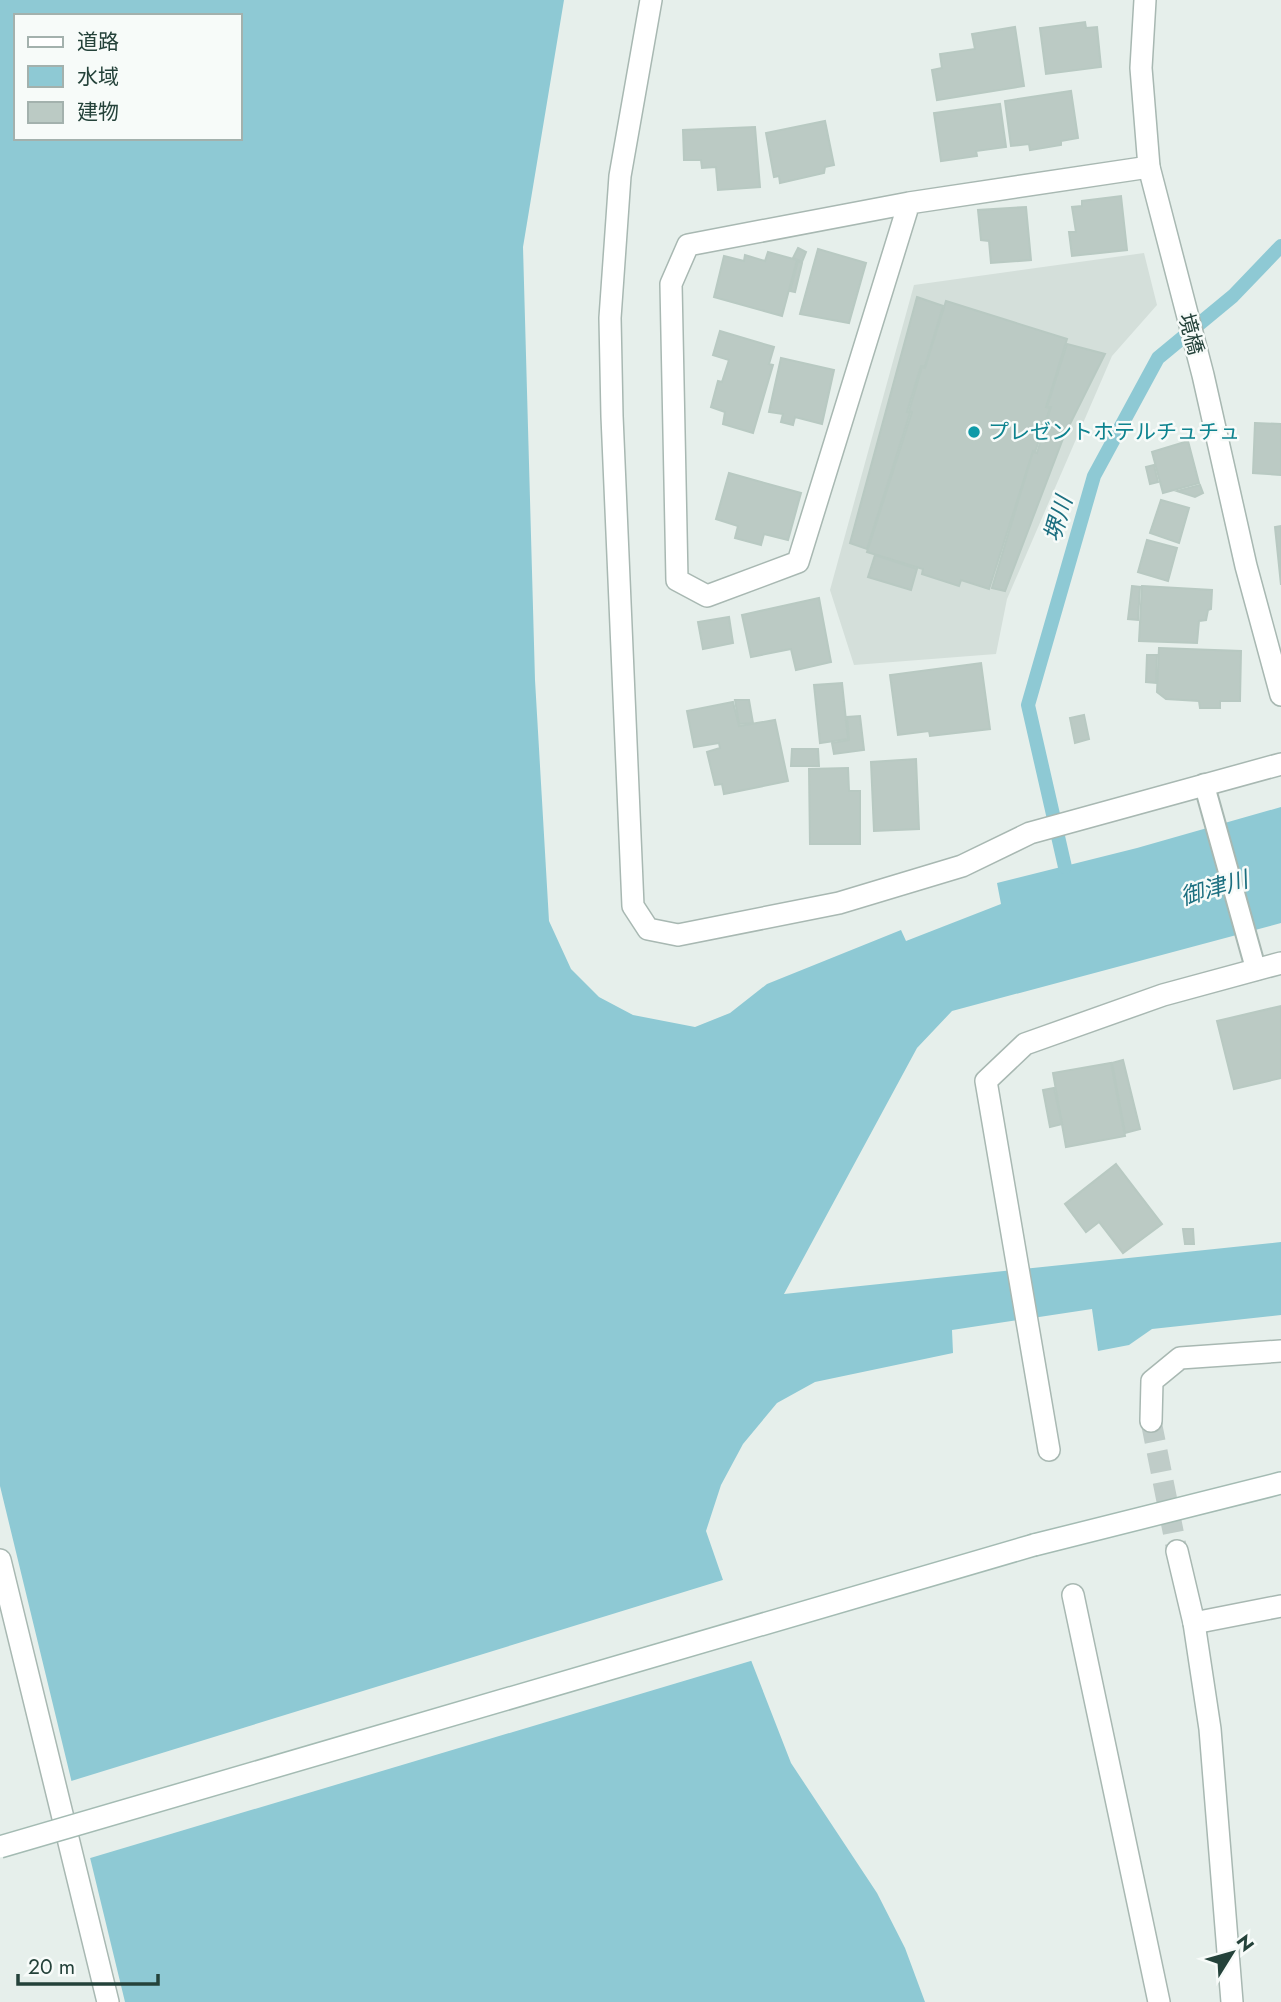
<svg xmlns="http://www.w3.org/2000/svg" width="1281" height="2002" font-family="Jost,'Noto Sans JP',sans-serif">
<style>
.built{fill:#d4dfda}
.water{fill:#8ec9d4;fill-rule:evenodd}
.pier{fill:#e6efeb}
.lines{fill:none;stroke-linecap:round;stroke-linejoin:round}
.stream{stroke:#8ec9d4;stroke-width:14}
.building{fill:#bbcac4;stroke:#b8c9c2;stroke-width:2}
.street-tunnel{stroke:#bfccc8;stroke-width:21;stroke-dasharray:21 10;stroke-linecap:butt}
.lane-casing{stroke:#a8b8b2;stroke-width:23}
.street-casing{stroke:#a8b8b2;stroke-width:24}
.secondary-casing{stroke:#a4bbb3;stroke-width:24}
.lane{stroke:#fff;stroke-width:19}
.street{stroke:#fff;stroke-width:21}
.secondary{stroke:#fff;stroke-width:21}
.secondary-bridge-casing{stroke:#a4bbb3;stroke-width:24;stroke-linecap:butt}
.secondary-bridge{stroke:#fff;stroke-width:21}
.culture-dot{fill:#0f9aa8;stroke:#f7fbf9;stroke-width:2.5}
.labels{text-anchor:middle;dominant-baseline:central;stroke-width:5;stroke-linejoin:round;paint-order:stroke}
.street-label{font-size:21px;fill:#24423a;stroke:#f7fbf9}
.culture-label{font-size:21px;fill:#0d838f;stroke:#f7fbf9;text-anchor:start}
.water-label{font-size:23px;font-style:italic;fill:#1c6f80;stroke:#f7fbf9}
</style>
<rect width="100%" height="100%" fill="#e6efeb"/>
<polygon class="built" points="1144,253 1157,305 1112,356 1007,599 996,654 854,665 830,590 914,285"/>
<path class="water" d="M0 0H564L523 247 535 680 549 921 571 969 599 997 633 1015 695 1027 730 1013 767 984 901 930 906 941 1001 904 997 883 1137 848 1281 807V923L952 1011 917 1048 784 1294 1281 1242V1315L1152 1329 1129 1345 1098 1351 1092 1309 952 1330 953 1353 815 1382 777 1403 743 1444 721 1485 706 1531 749 1655 791 1763 877 1893 905 1948 925 2002H125L0 1486ZM16 16H240V138H16Z"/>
<polygon class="pier" points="726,1579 754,1660 87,1859 68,1782"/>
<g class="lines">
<polyline class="stream" points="1065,867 1028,705 1094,476 1158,358 1233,296 1281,246"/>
</g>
<g class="building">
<polygon points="1085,22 1086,28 1097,27 1101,67 1046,74 1040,28"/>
<polygon points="1015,27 1024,86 937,100 932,70 942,68 940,54 975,49 972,34"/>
<polygon points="1071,91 1078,138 1061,141 1061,145 1030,150 1029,144 1011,146 1005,101"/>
<polygon points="1000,104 1006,147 976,151 977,156 941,161 934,113"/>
<polygon points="825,121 834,165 825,167 824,173 780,183 779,176 774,177 766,133"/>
<polygon points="755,127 760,187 718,190 716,167 702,168 701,160 684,160 683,130"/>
<polygon points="1121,196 1127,250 1072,256 1069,232 1076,232 1072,207 1082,206 1082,201"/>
<polygon points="1026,207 1031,260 991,263 989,241 981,240 978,210"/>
<polygon points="798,248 806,252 802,262 793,258"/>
<polygon points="818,249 866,263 849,323 800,314"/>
<polygon points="768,252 797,260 782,316 714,297 724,256 744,261 745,255 765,261"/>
<polygon points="798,261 802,263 795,292 790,291"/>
<polygon points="917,297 943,306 925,366 921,366 907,412 910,413 867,549 850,543"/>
<polygon points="946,301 1067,339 1046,407 1050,408 1035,452 1033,451 989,589 961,580 959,586 922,574 923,569 867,552 912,412 909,411 922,367 925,368"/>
<polygon points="720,331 774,347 769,364 773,365 753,433 723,424 725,412 711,407 718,381 722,382 729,360 713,355"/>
<polygon points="1067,344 1105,354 1064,436 1005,591 992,588 1033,452 1037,453 1051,407 1047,407"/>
<polygon points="781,358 834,370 822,424 795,417 793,425 781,422 783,414 769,412"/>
<polygon points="1255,423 1281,424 1281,475 1253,473"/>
<polygon points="1188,441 1199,483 1163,493 1152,452"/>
<polygon points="1154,465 1158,482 1150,484 1146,467"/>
<polygon points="729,473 801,493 788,540 764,534 761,545 735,538 738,526 716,519"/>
<polygon points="1200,485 1203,493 1195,497 1177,491"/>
<polygon points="1161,500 1189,508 1179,543 1150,533"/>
<polygon points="1281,526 1281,585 1275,527"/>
<polygon points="1147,540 1177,548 1168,581 1138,572"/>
<polygon points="875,555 917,569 911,590 868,577"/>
<polygon points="1132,586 1140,587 1138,620 1128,619"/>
<polygon points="1142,586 1212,590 1211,609 1208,610 1206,620 1199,621 1197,643 1139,641"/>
<polygon points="819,598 831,662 796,670 791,649 751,657 742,615"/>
<polygon points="729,617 733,643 703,649 698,622"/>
<polygon points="1159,648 1241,651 1240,701 1220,701 1220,708 1200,708 1199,701 1166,699 1157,692"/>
<polygon points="1147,655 1157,655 1156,683 1146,682"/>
<polygon points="981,663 990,729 930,736 929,731 898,735 890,675"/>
<polygon points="842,683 848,739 820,743 814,685"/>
<polygon points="735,700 749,700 753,723 739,724"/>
<polygon points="733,702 739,726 775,720 788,781 724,794 722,784 715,785 707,752 720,748 719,743 694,747 687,711"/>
<polygon points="1084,715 1089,739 1075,743 1070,718"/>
<polygon points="860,716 864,750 834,754 832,743 849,740 847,717"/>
<polygon points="792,749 818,749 819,766 791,766"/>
<polygon points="916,759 919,829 874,831 871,762"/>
<polygon points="848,768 849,791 860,791 860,844 810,844 809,769"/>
<polygon points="1281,1006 1281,1078 1234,1089 1217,1021"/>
<polygon points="1123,1060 1140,1129 1125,1133 1112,1063"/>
<polygon points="1111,1063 1125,1136 1066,1147 1053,1073"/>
<polygon points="1054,1088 1062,1124 1050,1127 1043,1090"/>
<polygon points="1116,1164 1162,1224 1123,1253 1099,1222 1086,1232 1065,1204"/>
<polygon points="1183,1229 1193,1229 1194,1244 1185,1244"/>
</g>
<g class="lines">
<polyline class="street-tunnel" points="1151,1421 1177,1551"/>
<defs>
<polyline id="lane" points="1204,784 1256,970"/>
<g id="street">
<polyline points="651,0 620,176 610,318 612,416 633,906 648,929 678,935 839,903 962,866 1030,833 1281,764"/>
<polyline points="1145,0 1141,68 1149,167 1203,375 1246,566 1281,695"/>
<polyline points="909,203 798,562 707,596 677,580 671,284 688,245 909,203 1149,167"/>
<polyline points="1151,1421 1152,1381 1180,1358 1281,1351"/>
<polyline points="1049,1450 986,1081 1025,1044 1163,995 1281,963"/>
<polyline points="1177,1551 1194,1623 1210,1729 1232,2002"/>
<polyline points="0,1560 108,2002"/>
<polyline points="1073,1595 1159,2002"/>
<polyline points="1194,1623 1281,1606"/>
</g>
<polyline id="secondary" points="1034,1545 1281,1483"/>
</defs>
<use href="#lane" class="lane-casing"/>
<use href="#street" class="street-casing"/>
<use href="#secondary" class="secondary-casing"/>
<use href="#lane" class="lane"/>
<use href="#street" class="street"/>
<use href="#secondary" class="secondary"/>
<defs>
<polyline id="secondary-bridge" points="0,1847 1034,1545"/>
</defs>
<use href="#secondary-bridge" class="secondary-bridge-casing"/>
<use href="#secondary-bridge" class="secondary-bridge"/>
</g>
<circle class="culture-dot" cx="974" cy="432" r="7"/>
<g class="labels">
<g class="street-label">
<text transform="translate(1191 334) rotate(75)">境橋</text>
</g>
<g class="culture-label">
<text x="988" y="432">プレゼントホテルチュチュ</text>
</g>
<g class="water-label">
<text transform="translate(1058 519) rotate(-74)">堺川</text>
<text transform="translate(1214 888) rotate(-16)">御津川</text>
</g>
</g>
<rect x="14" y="14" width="228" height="126" fill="#f7fbf9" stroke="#a3b1ad" stroke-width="2"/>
<rect x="28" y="37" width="35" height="10" fill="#ffffff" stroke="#a3b1ad" stroke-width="2"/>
<text x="77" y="49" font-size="21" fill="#24423a">道路</text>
<rect x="28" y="66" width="35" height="21" fill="#8ec9d4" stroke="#a3b1ad" stroke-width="2"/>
<text x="77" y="84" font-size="21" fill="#24423a">水域</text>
<rect x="28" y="102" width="35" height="21" fill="#bbcac4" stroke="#a3b1ad" stroke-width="2"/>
<text x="77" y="119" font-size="21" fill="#24423a">建物</text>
<g transform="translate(1232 1953) rotate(53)" stroke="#f7fbf9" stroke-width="5" paint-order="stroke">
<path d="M0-5L12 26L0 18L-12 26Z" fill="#24423a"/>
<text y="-10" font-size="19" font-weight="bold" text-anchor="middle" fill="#24423a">N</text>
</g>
<path d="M18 1974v10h140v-10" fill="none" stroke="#24423a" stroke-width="3.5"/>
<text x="28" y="1974" font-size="21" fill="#24423a" stroke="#f7fbf9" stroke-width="5" paint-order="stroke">20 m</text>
</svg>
